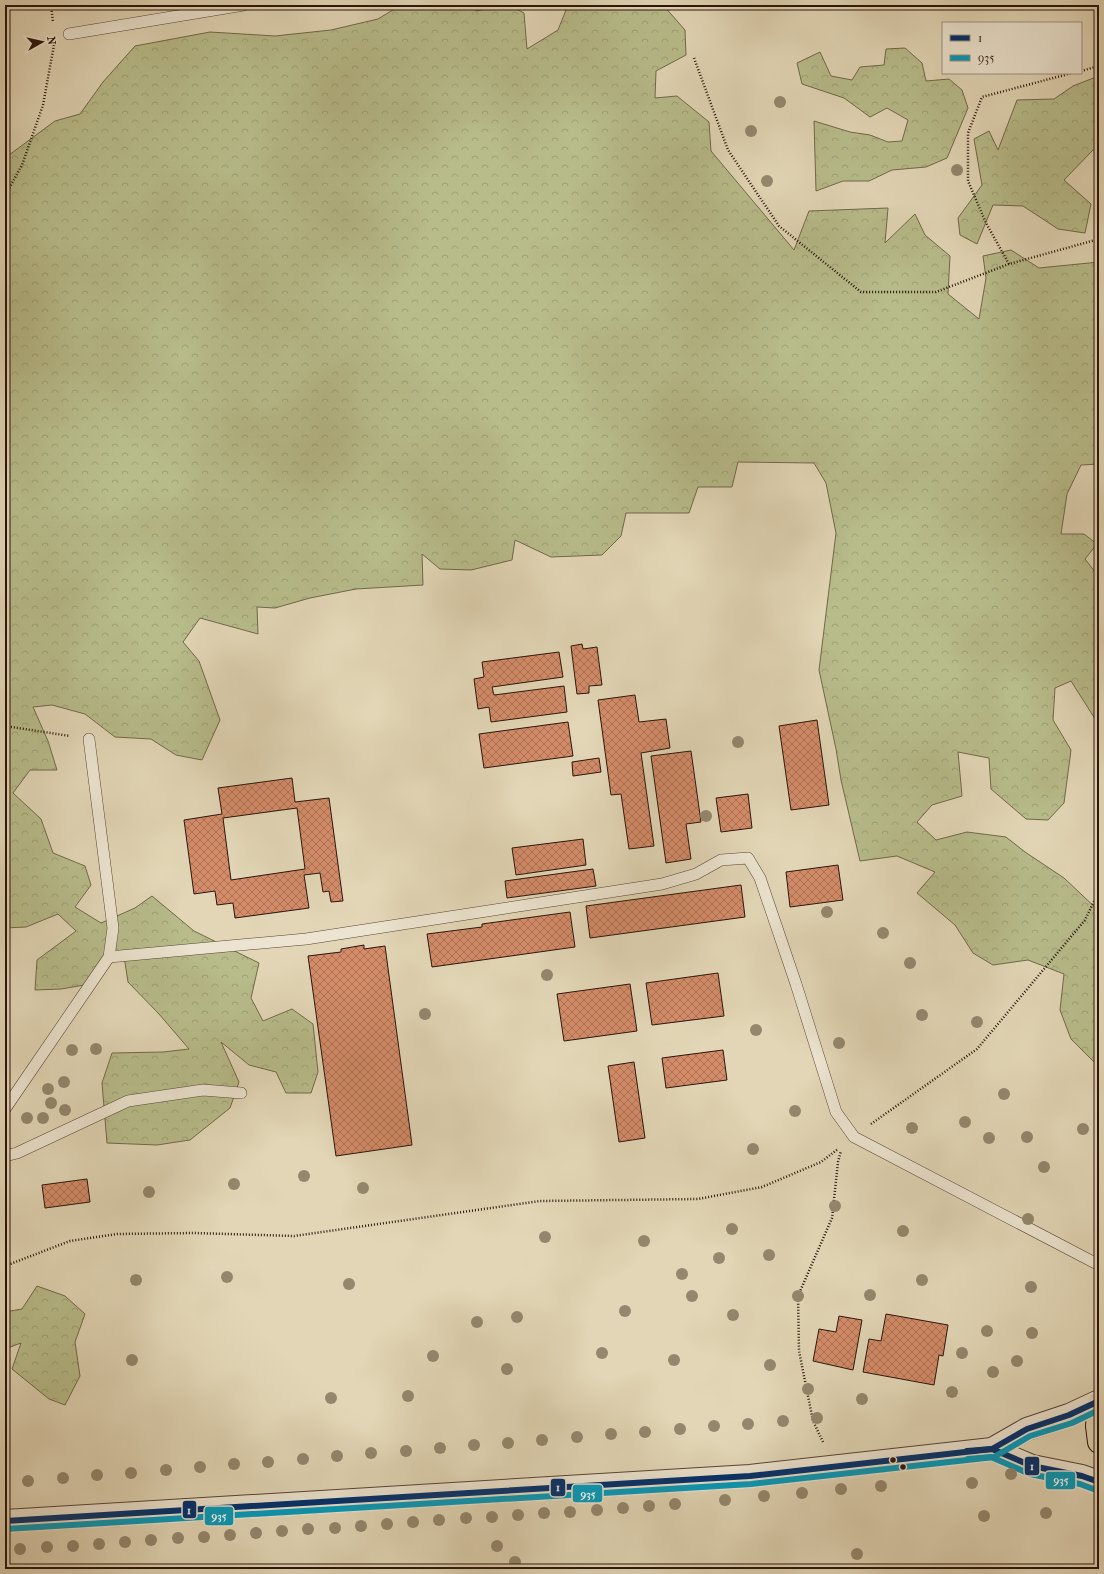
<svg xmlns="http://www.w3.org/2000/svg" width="1104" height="1574" font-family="'IM FELL French Canon',serif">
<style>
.forest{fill:url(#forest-crowns);stroke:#71684a}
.building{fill:url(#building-cross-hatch);stroke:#2a140a;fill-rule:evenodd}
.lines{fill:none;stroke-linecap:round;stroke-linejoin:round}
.lane-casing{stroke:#584435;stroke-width:12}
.street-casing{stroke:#584435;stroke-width:24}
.primary-casing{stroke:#2a140a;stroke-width:24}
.path{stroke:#2a140a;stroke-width:2.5;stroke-dasharray:1 2;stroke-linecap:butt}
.lane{stroke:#ece4d0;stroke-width:11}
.street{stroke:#ece4d0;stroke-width:22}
.primary{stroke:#e2d6b6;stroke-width:22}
.bus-1-casing{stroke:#ece4d0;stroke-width:9}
.bus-2-casing{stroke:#ece4d0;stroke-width:9}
.bus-1{stroke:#002f6c;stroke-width:6}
.bus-2{stroke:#049aba;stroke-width:6}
.tree{fill:#94876d}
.bus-dot{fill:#2a140a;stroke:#ece4d0;stroke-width:1.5}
.line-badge{stroke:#ece4d0;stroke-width:1.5}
.badge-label{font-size:11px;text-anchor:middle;font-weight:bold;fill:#fff}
</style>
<defs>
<pattern id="forest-crowns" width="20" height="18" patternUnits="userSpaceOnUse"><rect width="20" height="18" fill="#b8bc8b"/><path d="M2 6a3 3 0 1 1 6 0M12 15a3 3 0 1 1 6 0" fill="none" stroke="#9ea177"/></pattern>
<pattern id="building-cross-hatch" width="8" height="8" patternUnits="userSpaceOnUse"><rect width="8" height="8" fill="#d48c69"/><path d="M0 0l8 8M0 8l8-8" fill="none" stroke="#ac7155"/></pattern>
</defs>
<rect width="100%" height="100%" fill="#e2d6b6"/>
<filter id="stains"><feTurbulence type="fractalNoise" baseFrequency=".005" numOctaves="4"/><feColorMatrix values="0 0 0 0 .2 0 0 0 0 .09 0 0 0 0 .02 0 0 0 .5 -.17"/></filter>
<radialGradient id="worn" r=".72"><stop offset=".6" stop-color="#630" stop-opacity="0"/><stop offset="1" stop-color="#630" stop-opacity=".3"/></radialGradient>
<g class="forest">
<polygon points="401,5 465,5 477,11 502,5 509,5 524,13 527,49 558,30 568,5 663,5 685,30 686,55 656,71 655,98 677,96 709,122 711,151 794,250 809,211 888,208 885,243 915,214 925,235 950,256 948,294 979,319 986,278 983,256 1011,250 1039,268 1099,262 1099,464 1081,465 1067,494 1061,534 1084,534 1097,544 1085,559 1099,577 1099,722 1097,722 1071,681 1055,688 1053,720 1071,750 1064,803 1048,820 1026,819 991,789 989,758 958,752 962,796 932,805 917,822 936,840 967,832 1006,837 1025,852 1064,878 1099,911 1099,1067 1071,1039 1060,1010 1064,974 1028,960 993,965 973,953 955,925 917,893 935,872 897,856 860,861 841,780 836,749 819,670 836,533 826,483 814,463 738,462 732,487 698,487 689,513 626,513 621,536 602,555 551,557 515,540 512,560 471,570 440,569 422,554 423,585 356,589 310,598 275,608 257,607 258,634 200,618 183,642 199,661 220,720 202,760 176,755 151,739 115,737 85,714 52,705 33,707 48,741 57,770 30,770 13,793 41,819 53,853 85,866 91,885 75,907 101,923 135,908 152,896 194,931 259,963 251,998 263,1021 292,1009 313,1024 318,1072 311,1093 286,1093 276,1072 249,1065 221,1042 239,1082 230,1108 190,1140 157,1145 107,1143 102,1083 112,1053 163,1052 189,1049 159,1014 128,982 124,956 105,959 96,983 61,989 35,990 37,960 76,931 58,914 26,927 5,928 5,158 55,121 80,114 103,82 135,46 210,32 275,36 331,30 378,19"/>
<polygon points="905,48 922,63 926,81 949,79 962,90 968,108 947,158 926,167 892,170 869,181 843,181 816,191 814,121 850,132 870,135 888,142 902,141 908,120 887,108 870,117 844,98 802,84 797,63 820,52 831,76 852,80 860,67 884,65 886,49"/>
<polygon points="1096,77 1099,80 1099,150 1093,150 1064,180 1091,204 1085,233 1058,229 1023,206 993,205 977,244 960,235 958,218 982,185 974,139 989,131 998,150 1017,100 1054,99 1073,86"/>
<polygon points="37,1286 65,1296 85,1314 75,1342 80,1376 65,1405 49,1399 12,1369 21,1343 5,1349 5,1312 22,1309"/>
</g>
<g class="building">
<polygon points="582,644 583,649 597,647 602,685 589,686 589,693 577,694 571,646"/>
<polygon points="559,652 563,677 492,687 494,695 564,686 567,712 491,722 489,707 478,709 474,679 484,677 482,662"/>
<polygon points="635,695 639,722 666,719 670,748 641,753 654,846 629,849 621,794 611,795 598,700"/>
<polygon points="817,720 829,805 791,810 779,726"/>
<polygon points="568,722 573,756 484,768 479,734"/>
<polygon points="691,751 701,822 686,824 691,859 666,863 651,756"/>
<polygon points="599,758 601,772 573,776 572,762"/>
<path d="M292 778 295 802 329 798 343 901 331 902 329 891 323 892 320 873 304 875 309 908 235 918 233 903 217 905 215 891 194 894 184 820 222 814 218 788ZM297 808 305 869 231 880 223 818Z"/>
<polygon points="748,794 752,828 721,832 716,798"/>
<polygon points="583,839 586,865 516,875 512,848"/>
<polygon points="838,865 843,900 790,907 786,872"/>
<polygon points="593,869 596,886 507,898 505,881"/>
<polygon points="741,885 745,917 590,938 586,906"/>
<polygon points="570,912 575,947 432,967 427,934 482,927 482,924"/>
<polygon points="364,945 364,949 385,946 412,1145 336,1156 308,956 341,952 341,949"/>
<polygon points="718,973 724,1016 652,1025 646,983"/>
<polygon points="630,984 637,1031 564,1041 557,994"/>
<polygon points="723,1050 727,1080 666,1088 662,1058"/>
<polygon points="634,1062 645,1138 619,1142 608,1066"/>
<polygon points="87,1179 90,1202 45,1208 42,1185"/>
<polygon points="886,1314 948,1325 943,1356 939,1355 934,1385 863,1372 869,1339 881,1341"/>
<polygon points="839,1316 862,1320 853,1370 813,1361 819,1329 836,1332"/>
</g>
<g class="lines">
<defs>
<g id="lane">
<polyline points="69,34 244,5"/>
<polyline points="109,957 306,939 662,884 696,874 721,860 748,858 760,878 796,984 836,1112 854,1137 1099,1265"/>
<polyline points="5,1109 109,957 113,928 89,739"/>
<polyline points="5,1156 17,1153 128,1101 203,1090 241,1093"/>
</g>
<g id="street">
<polyline points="992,1449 1032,1466 1082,1476 1099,1482"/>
<polyline points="5,1521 750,1476 992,1449 1027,1429 1069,1415 1099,1401"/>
</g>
<polyline id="primary" points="1099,1403 1097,1426 1099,1442"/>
</defs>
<use href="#lane" class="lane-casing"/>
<use href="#street" class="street-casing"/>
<use href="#primary" class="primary-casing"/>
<g class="path">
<polyline points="51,5 53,22"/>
<polyline points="694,58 728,150 779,226 861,292 936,292 1009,264 1099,239"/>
<polyline points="1081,71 1099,66"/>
<polyline points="5,196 22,165 43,105 54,45"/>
<polyline points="1009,264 986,223 968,181 968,133 982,97 1072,73"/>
<polyline points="5,726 70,736"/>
<polyline points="871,1124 977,1049 1085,920 1099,891"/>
<polyline points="5,1266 70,1241 117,1234 194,1233 294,1236 540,1201 698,1199 762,1187 821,1162 838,1149"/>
<polyline points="823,1442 813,1421 799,1351 798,1296 832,1218 838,1162 841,1151"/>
</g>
<use href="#lane" class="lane"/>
<use href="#street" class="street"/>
<use href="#primary" class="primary"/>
<defs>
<g id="bus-1">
<polyline points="967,1451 992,1449 1032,1466 1082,1476 1099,1482"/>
<polyline points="5,1521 750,1476 992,1449 1027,1429 1069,1415 1099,1401"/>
</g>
<g id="bus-2">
<polyline points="968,1459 991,1457 1030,1474 1080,1484 1096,1490"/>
<polyline points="5,1529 751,1484 994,1457 1030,1436 1072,1423 1099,1410"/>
</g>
</defs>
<use href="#bus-1" class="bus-1-casing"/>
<use href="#bus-2" class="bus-2-casing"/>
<use href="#bus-1" class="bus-1"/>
<use href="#bus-2" class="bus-2"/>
</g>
<g class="tree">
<circle cx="780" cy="102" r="6"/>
<circle cx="751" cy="131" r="6"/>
<circle cx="957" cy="170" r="6"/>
<circle cx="767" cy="181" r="6"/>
<circle cx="738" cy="742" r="6"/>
<circle cx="706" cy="816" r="6"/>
<circle cx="827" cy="912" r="6"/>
<circle cx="883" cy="933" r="6"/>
<circle cx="910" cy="963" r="6"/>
<circle cx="547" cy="975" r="6"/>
<circle cx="425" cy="1014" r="6"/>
<circle cx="922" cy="1015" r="6"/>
<circle cx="977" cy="1022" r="6"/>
<circle cx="756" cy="1030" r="6"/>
<circle cx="839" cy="1043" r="6"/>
<circle cx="96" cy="1049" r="6"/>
<circle cx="72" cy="1050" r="6"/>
<circle cx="64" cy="1082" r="6"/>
<circle cx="48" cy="1089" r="6"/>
<circle cx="1004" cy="1094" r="6"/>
<circle cx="51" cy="1103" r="6"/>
<circle cx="65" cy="1110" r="6"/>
<circle cx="795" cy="1111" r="6"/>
<circle cx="27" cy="1118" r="6"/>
<circle cx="43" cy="1118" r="6"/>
<circle cx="965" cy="1122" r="6"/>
<circle cx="912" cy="1128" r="6"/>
<circle cx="1083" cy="1129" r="6"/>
<circle cx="1027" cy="1137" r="6"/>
<circle cx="989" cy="1138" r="6"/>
<circle cx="753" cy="1149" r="6"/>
<circle cx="1044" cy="1167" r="6"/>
<circle cx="304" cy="1176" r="6"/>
<circle cx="234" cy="1184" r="6"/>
<circle cx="363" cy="1188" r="6"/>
<circle cx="149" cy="1192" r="6"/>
<circle cx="835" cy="1206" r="6"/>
<circle cx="1028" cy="1219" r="6"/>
<circle cx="732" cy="1229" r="6"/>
<circle cx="903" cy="1231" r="6"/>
<circle cx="545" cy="1237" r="6"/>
<circle cx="644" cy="1241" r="6"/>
<circle cx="769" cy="1255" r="6"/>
<circle cx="719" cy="1258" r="6"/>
<circle cx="682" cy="1274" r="6"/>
<circle cx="227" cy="1277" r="6"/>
<circle cx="136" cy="1280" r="6"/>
<circle cx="922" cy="1280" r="6"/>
<circle cx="349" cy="1284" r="6"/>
<circle cx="1031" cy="1287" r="6"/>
<circle cx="870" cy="1295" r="6"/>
<circle cx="692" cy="1296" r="6"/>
<circle cx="798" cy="1296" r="6"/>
<circle cx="625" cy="1311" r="6"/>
<circle cx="733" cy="1315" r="6"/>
<circle cx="517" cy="1317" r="6"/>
<circle cx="477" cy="1322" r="6"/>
<circle cx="987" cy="1331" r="6"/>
<circle cx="1032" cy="1333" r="6"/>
<circle cx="602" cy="1353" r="6"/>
<circle cx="962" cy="1353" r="6"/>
<circle cx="433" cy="1356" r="6"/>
<circle cx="132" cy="1360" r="6"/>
<circle cx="674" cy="1360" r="6"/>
<circle cx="1017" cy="1361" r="6"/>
<circle cx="770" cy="1365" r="6"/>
<circle cx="507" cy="1369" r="6"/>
<circle cx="993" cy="1372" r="6"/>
<circle cx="808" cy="1389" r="6"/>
<circle cx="952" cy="1392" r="6"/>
<circle cx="408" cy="1396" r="6"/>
<circle cx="331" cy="1398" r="6"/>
<circle cx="862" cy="1399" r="6"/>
<circle cx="817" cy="1418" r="6"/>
<circle cx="783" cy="1421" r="6"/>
<circle cx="748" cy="1424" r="6"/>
<circle cx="714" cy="1426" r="6"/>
<circle cx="680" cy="1429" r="6"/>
<circle cx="645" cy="1432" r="6"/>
<circle cx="611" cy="1434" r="6"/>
<circle cx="577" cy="1437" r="6"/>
<circle cx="542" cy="1440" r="6"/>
<circle cx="508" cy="1443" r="6"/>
<circle cx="474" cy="1445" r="6"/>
<circle cx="440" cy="1448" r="6"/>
<circle cx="406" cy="1451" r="6"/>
<circle cx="371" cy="1453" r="6"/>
<circle cx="337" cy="1456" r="6"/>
<circle cx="303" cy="1459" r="6"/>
<circle cx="268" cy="1462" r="6"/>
<circle cx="234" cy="1464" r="6"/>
<circle cx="200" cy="1467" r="6"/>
<circle cx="166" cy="1470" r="6"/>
<circle cx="131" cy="1473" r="6"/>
<circle cx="1011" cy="1474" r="6"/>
<circle cx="97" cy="1475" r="6"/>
<circle cx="63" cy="1478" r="6"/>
<circle cx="28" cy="1481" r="6"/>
<circle cx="972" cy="1483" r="6"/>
<circle cx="881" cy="1486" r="6"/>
<circle cx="841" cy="1489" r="6"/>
<circle cx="802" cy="1493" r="6"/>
<circle cx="764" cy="1496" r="6"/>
<circle cx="725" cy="1500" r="6"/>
<circle cx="675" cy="1504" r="6"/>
<circle cx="649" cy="1506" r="6"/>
<circle cx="623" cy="1508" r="6"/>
<circle cx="597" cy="1510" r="6"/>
<circle cx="570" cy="1512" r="6"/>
<circle cx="544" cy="1513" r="6"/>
<circle cx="1046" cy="1513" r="6"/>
<circle cx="518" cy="1515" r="6"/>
<circle cx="984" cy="1516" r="6"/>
<circle cx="492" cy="1517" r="6"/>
<circle cx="466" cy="1518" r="6"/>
<circle cx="439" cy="1520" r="6"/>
<circle cx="413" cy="1522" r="6"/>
<circle cx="387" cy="1524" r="6"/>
<circle cx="361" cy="1526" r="6"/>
<circle cx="335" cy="1528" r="6"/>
<circle cx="308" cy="1529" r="6"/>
<circle cx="282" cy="1531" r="6"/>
<circle cx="256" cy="1533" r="6"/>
<circle cx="230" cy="1535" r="6"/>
<circle cx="204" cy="1537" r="6"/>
<circle cx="178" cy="1538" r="6"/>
<circle cx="151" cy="1540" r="6"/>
<circle cx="125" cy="1542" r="6"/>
<circle cx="99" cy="1544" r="6"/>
<circle cx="73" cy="1546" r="6"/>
<circle cx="497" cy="1546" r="6"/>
<circle cx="47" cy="1547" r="6"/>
<circle cx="20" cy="1549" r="6"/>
<circle cx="857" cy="1554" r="6"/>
<circle cx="515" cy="1562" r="6"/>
</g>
<g class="bus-dot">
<circle cx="893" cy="1460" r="3.5"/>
<circle cx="903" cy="1467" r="3.5"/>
</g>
<g class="line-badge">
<rect x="1024" y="1456" width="16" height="20" rx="4" fill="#002f6c"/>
<rect x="1045" y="1471" width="31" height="19" rx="4" fill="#049aba"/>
<rect x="550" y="1478" width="16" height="19" rx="4" fill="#002f6c"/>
<rect x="572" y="1484" width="31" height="19" rx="4" fill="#049aba"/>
<rect x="182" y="1500" width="15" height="19" rx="4" fill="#002f6c"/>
<rect x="204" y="1506" width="30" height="20" rx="4" fill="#049aba"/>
</g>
<g class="badge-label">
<text x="1032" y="1470">1</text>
<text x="1061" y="1484">935</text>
<text x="558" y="1491">1</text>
<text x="588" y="1498">935</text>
<text x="189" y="1514">1</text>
<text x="219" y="1520">935</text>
</g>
<rect width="1104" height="1574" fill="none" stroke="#e2d6b6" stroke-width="20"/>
<rect x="6" y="6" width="1092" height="1562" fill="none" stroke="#2a140a" stroke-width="2"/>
<rect x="10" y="10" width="1084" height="1554" fill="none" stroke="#2a140a"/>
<rect x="942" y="22" width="140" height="52" fill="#ece4d0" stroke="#9e9181"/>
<rect x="950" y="35" width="20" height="6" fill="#002f6c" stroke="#9e9181"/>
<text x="978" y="42" font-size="12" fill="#2a140a">1</text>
<rect x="950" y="55" width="20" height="6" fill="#049aba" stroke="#9e9181"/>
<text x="978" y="62" font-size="12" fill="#2a140a">935</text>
<g transform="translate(42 42) rotate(82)" stroke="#ece4d0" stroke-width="3" paint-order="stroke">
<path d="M0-3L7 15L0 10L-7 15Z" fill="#2a140a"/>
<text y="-6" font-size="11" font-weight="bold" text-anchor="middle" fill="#2a140a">N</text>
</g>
<rect width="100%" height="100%" filter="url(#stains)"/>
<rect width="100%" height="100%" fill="url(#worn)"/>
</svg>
